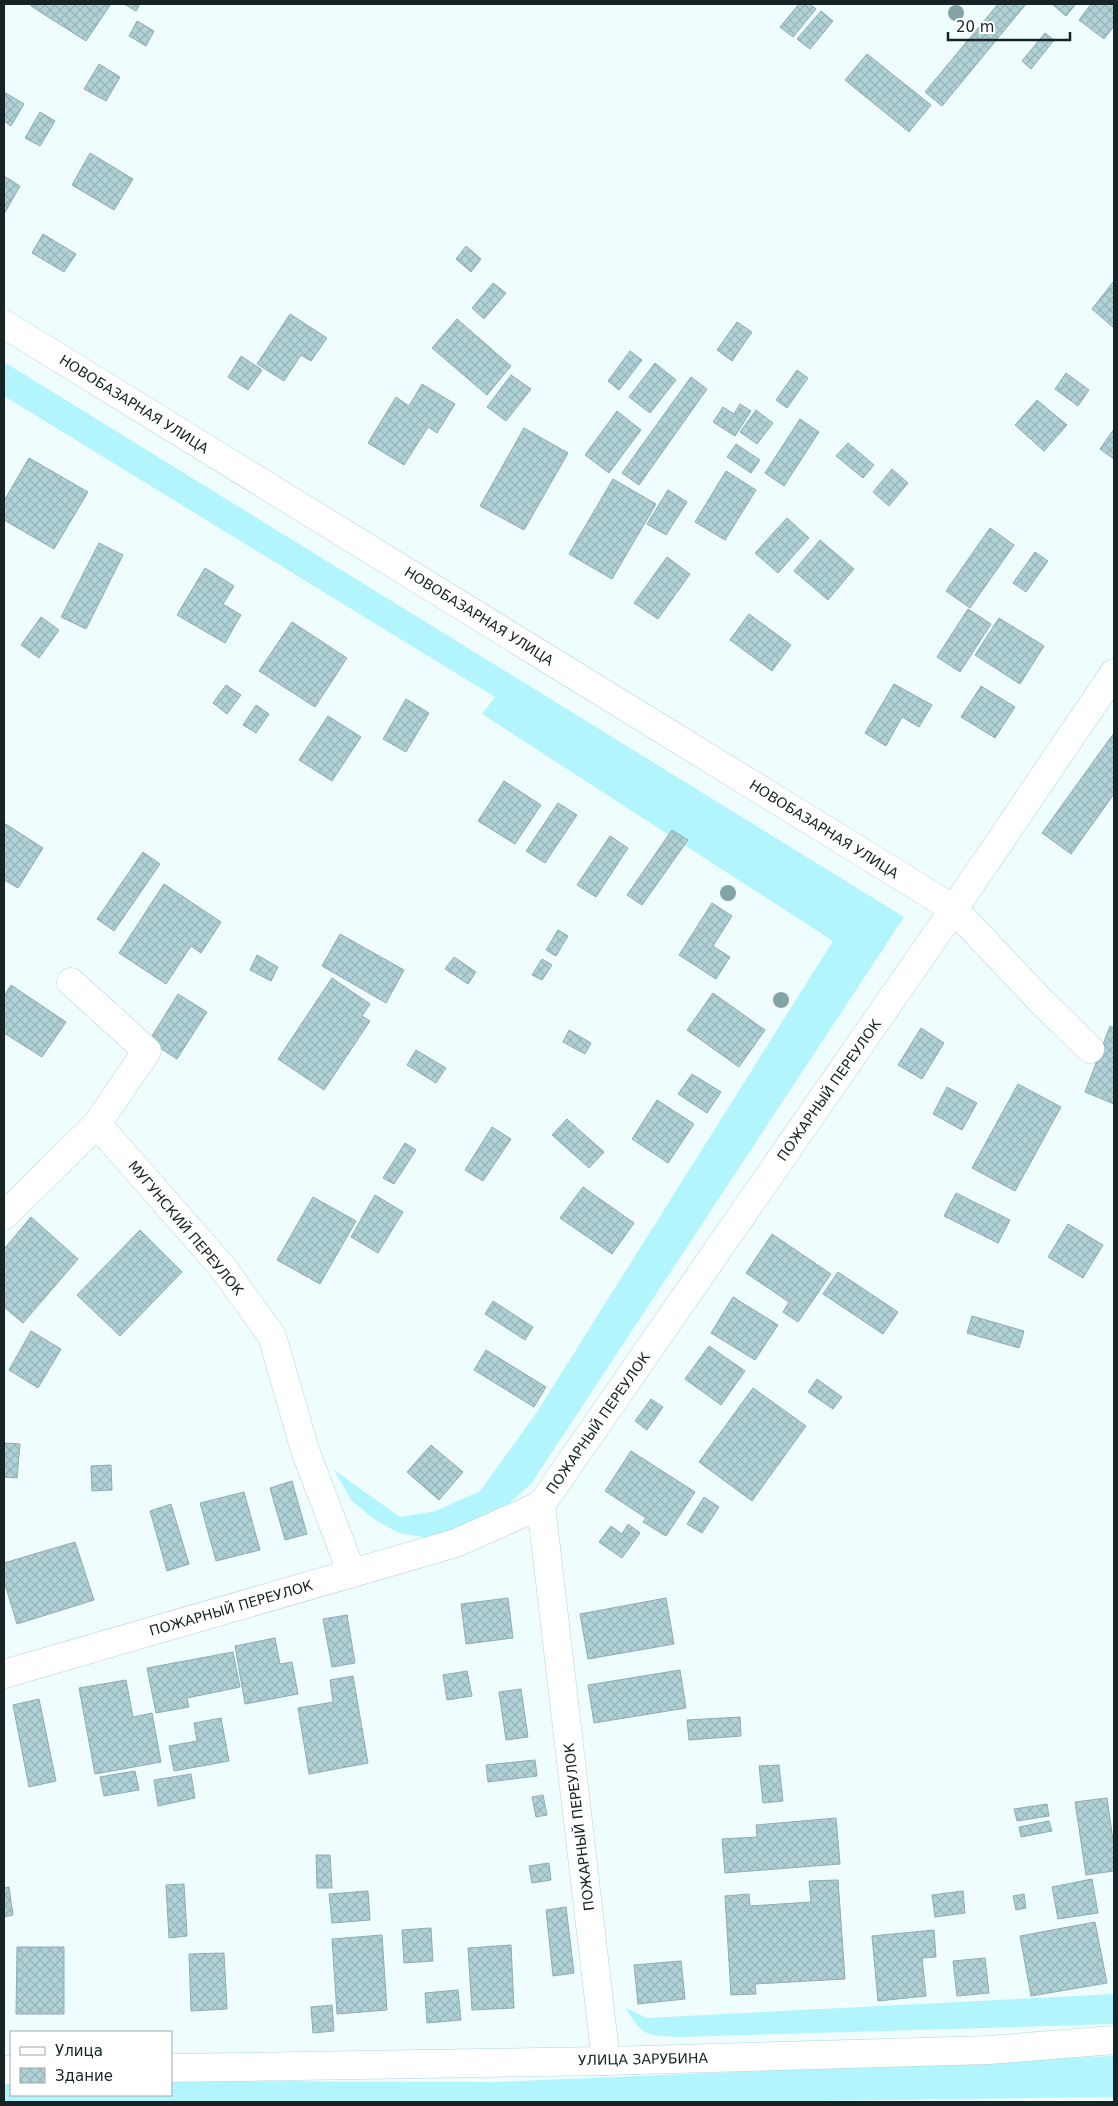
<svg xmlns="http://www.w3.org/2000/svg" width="1118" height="2106" font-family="'DejaVu Sans',sans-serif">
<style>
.grass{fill:#b3f5fc}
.building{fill:url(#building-cross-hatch);stroke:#8daeb2}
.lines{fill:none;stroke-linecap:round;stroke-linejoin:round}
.minor-casing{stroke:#b2d4d8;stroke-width:29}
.minor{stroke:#fff;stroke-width:28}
.tree{fill:#84a3a7}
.labels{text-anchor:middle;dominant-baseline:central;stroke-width:4;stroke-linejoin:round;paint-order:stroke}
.street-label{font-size:14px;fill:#172425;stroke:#fff}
</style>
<defs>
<pattern id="building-cross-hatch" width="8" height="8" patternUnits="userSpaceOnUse" patternTransform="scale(1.25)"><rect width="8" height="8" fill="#b0d2d6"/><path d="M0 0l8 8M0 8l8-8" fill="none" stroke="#97b4b8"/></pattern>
</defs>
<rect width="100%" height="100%" fill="#effdfe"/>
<g class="grass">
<polygon points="4,362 904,917 531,1484 498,1513 473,1525 429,1538 399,1533 374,1519 352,1501 334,1470 400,1517 436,1511 480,1491 537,1412 833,941 482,714 495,697 4,396"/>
<path d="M1114 1994V2024L680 2037C647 2035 643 2038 626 2008L647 2018Z"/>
<polygon points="1114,2056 1114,2097 750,2102 4,2102 4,2080 11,2080 11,2095 171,2095 171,2081 495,2082"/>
</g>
<g class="building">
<polygon points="32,4 111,4 86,41 31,6"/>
<polygon points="124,4 140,4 136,11"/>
<polygon points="799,4 810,4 816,9 793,37 780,27"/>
<polygon points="998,4 1026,4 942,106 925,92"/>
<polygon points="1052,4 1076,4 1066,16"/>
<polygon points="1091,4 1114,4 1114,26 1104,39 1079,20"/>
<polygon points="821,11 833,21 810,49 797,39"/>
<polygon points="137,21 154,31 146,46 129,36"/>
<polygon points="1045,33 1054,40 1031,69 1022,61"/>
<polygon points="867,54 931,105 909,132 845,80"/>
<polygon points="99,64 120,77 106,101 84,89"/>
<polygon points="4,92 24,104 11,126 4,121"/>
<polygon points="40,112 55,121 40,146 25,138"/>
<polygon points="90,153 133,179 114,210 72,185"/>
<polygon points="4,176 20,186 4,214"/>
<polygon points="43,234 76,254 64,272 32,253"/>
<polygon points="466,246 481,259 471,272 456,259"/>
<polygon points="1114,281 1114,328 1092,309"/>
<polygon points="493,283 506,293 484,319 472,308"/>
<polygon points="290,314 327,338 311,361 301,355 284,381 257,364"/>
<polygon points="457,319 511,366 487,395 432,348"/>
<polygon points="737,322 752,332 732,361 717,350"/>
<polygon points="630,351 642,360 619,390 608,381"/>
<polygon points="241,356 262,370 248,390 228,377"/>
<polygon points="655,363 676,380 650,413 629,397"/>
<polygon points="797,370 808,378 787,408 776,400"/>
<polygon points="1066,373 1089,390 1078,406 1055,389"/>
<polygon points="511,375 531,389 506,421 487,407"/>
<polygon points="691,377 707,389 639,485 622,473"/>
<polygon points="422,384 455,404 437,433 428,427 404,465 368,443 396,397 409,406"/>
<polygon points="1037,400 1067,425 1044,451 1015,425"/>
<polygon points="740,404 751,411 735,436 713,422 723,407 734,414"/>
<polygon points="756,410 773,423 757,444 740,432"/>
<polygon points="617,411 641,430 609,473 585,455"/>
<polygon points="800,419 819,432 784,486 765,473"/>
<polygon points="524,428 568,453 524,530 480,506"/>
<polygon points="1114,429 1114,459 1100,449"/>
<polygon points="848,443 874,465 863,478 836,456"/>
<polygon points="736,444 760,460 751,473 727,457"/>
<polygon points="29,458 88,492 54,549 4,520 4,501"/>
<polygon points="892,469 908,483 889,506 873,492"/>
<polygon points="726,471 756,490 725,540 695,522"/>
<polygon points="613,479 656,504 612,579 569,554"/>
<polygon points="668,490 687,502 666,535 647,524"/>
<polygon points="787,518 809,538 778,573 755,553"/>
<polygon points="990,528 1014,545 970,608 946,591"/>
<polygon points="820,540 854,569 828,600 794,571"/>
<polygon points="99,543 123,555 86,629 61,617"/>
<polygon points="1035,552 1048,561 1026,592 1013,583"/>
<polygon points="667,557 690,574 658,619 634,603"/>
<polygon points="205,568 234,586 223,604 241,615 225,643 177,615"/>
<polygon points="968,609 991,624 960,672 937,657"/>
<polygon points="749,614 791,645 772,671 730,640"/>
<polygon points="41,617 59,630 39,658 21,645"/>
<polygon points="999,618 1044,646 1020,684 975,655"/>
<polygon points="292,622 347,658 315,707 259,671"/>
<polygon points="894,684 932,705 919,727 902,717 886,746 865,733"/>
<polygon points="226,685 241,695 227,714 213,703"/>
<polygon points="981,686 1015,707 995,738 961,717"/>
<polygon points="406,699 429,713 406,752 383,739"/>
<polygon points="256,705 269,714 256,733 243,725"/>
<polygon points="328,716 361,737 332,781 299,760"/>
<polygon points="1114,733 1114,794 1071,854 1042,833"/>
<polygon points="504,781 541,805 515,844 478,821"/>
<polygon points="558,803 577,815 545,863 526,851"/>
<polygon points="4,823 43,848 18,888 4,880"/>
<polygon points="672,830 688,840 642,905 627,895"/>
<polygon points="610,836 628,848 596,897 577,885"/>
<polygon points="143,852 160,864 114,931 97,919"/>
<polygon points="164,884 221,922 201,953 191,946 166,984 119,953"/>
<polygon points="712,903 732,916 713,946 730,957 716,979 679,955"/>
<polygon points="558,930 568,936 556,956 546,950"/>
<polygon points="340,934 404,970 386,1003 322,966"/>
<polygon points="257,955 278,967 271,981 250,970"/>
<polygon points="454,957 476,972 468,984 445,969"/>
<polygon points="542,959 552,965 542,980 532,975"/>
<polygon points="332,978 370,1004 362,1016 370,1021 324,1090 278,1059"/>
<polygon points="11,985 66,1022 42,1057 4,1033 4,996"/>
<polygon points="713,993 765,1030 739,1067 687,1030"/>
<polygon points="178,994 207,1012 177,1059 149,1041"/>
<polygon points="1110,1026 1114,1028 1114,1104 1085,1092"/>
<polygon points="921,1028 944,1043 922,1079 898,1065"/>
<polygon points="569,1030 591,1043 585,1054 563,1042"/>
<polygon points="416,1050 446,1068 436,1083 407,1065"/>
<polygon points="692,1074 721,1092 707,1113 678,1094"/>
<polygon points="1018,1084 1061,1107 1015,1191 972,1168"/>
<polygon points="947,1087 977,1103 962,1130 933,1114"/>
<polygon points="657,1100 694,1124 668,1163 632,1139"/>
<polygon points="567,1119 604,1152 589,1168 552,1135"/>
<polygon points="492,1127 511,1139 483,1181 465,1170"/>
<polygon points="405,1143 416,1150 394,1184 383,1178"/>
<polygon points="583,1187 634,1223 612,1254 560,1218"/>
<polygon points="956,1193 1010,1220 998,1243 944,1216"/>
<polygon points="375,1195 403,1212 378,1253 351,1237"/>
<polygon points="313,1197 356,1221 320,1284 277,1260"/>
<polygon points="31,1217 78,1259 23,1323 4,1307 4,1249"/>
<polygon points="1068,1224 1103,1245 1083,1278 1048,1257"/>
<polygon points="140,1230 182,1272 120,1336 77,1295"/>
<polygon points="772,1234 831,1274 798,1322 783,1312 789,1302 746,1273"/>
<polygon points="838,1272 898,1312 883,1334 823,1294"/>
<polygon points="733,1297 778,1325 755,1360 711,1333"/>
<polygon points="493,1301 533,1327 525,1340 485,1314"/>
<polygon points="972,1316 1024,1331 1019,1348 967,1333"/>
<polygon points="31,1331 61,1349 38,1388 9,1370"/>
<polygon points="709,1346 745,1371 721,1405 685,1379"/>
<polygon points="486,1350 546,1387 534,1407 474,1370"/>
<polygon points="817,1379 842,1397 833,1409 808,1392"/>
<polygon points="753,1388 806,1426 752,1501 699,1462"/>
<polygon points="651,1399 663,1407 647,1430 635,1421"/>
<polygon points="4,1443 20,1444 17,1478 4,1477"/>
<polygon points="431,1445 463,1472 439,1500 407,1472"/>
<polygon points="631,1451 695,1492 666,1536 643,1522 646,1518 605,1491"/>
<polygon points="111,1465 112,1490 92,1491 91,1466"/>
<polygon points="292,1481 307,1534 285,1540 270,1488"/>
<polygon points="244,1492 260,1550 216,1561 200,1503"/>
<polygon points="704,1497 719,1507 702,1533 687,1524"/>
<polygon points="171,1504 189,1564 167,1571 150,1511"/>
<polygon points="628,1524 640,1533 622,1558 599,1542 611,1526 622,1534"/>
<polygon points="75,1542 94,1600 17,1624 4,1581 4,1563"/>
<polygon points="508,1598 513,1638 466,1644 461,1604"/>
<polygon points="666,1598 674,1644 588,1659 580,1614"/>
<polygon points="347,1615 355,1663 332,1667 323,1619"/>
<polygon points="275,1638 280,1664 292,1662 298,1694 245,1704 235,1646"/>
<polygon points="233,1652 240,1687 187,1698 189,1707 156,1713 147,1668"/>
<polygon points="680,1670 686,1708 594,1723 588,1685"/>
<polygon points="467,1671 472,1696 447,1700 443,1675"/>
<polygon points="353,1676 368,1763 309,1774 298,1708 333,1702 330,1680"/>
<polygon points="126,1680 133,1717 152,1713 161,1762 95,1774 79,1688"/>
<polygon points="521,1689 528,1737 506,1740 499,1692"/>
<polygon points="39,1699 56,1781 29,1787 13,1705"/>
<polygon points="740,1717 741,1736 689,1740 687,1720"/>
<polygon points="221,1718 229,1761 174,1771 169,1746 197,1741 194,1723"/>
<polygon points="535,1760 537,1776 488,1782 486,1765"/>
<polygon points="779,1765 783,1801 763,1803 759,1766"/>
<polygon points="135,1771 139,1790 104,1796 100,1777"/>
<polygon points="191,1774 195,1798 158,1806 154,1780"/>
<polygon points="543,1795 547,1815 536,1817 532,1797"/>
<polygon points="1107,1798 1114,1847 1114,1871 1086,1875 1075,1802"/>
<polygon points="1047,1804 1049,1816 1017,1821 1014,1809"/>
<polygon points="836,1818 840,1864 725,1873 722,1839 757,1837 756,1825"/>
<polygon points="1049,1821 1052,1831 1021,1837 1019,1827"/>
<polygon points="316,1855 330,1855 332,1888 317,1888"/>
<polygon points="549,1863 551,1880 532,1883 529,1866"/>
<polygon points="1092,1879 1098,1913 1058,1919 1052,1887"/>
<polygon points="838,1880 845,1979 755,1984 756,1994 731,1995 725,1896 749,1894 750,1906 811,1902 809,1881"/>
<polygon points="184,1884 187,1936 169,1938 166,1885"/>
<polygon points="9,1887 13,1915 4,1917 4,1888"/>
<polygon points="368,1891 370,1920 332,1923 329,1894"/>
<polygon points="963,1891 965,1913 935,1917 932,1895"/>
<polygon points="1024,1894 1026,1908 1016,1910 1013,1896"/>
<polygon points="566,1907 574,1973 553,1976 546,1910"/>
<polygon points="1095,1922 1107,1983 1031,1996 1020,1936"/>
<polygon points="431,1928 433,1961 404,1963 402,1930"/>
<polygon points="934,1930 936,1957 922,1958 926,1996 878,2001 872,1936"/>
<polygon points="382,1935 387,2010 337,2014 332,1939"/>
<polygon points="511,1945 514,2008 472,2010 468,1948"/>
<polygon points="17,1947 64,1947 64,2014 16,2014"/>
<polygon points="224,1953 227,2009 191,2011 189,1954"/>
<polygon points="985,1958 989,1993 957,1996 953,1961"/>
<polygon points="681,1961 685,1999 638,2004 634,1965"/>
<polygon points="458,1990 461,2020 427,2023 425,1993"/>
<polygon points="332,2005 334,2031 313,2033 311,2007"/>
</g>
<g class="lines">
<defs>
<g id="minor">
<polyline points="4,324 954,909 1041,1001 1090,1049"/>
<polyline points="97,1124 223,1268 272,1336 305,1450 352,1574"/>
<polyline points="4,1216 97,1124 147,1051 71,982"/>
<polyline points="4,1674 456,1543 541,1505"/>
<polyline points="606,2061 541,1505 954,909 1114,673"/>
<polyline points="171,2068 606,2061 989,2050 1114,2040"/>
<polyline points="4,2070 11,2070"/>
</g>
</defs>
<use href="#minor" class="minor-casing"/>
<use href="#minor" class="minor"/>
</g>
<g class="tree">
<circle cx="956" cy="13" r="8"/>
<circle cx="728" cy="893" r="8"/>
<circle cx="781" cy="1000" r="8"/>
</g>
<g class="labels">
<g class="street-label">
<text transform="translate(134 404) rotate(32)">НОВОБАЗАРНАЯ УЛИЦА</text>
<text transform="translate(479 616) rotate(32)">НОВОБАЗАРНАЯ УЛИЦА</text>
<text transform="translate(824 829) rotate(32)">НОВОБАЗАРНАЯ УЛИЦА</text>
<text transform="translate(829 1090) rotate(-55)">ПОЖАРНЫЙ ПЕРЕУЛОК</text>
<text transform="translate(186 1228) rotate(50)">МУГУНСКИЙ ПЕРЕУЛОК</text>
<text transform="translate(598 1423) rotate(-55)">ПОЖАРНЫЙ ПЕРЕУЛОК</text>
<text transform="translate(231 1608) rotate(-16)">ПОЖАРНЫЙ ПЕРЕУЛОК</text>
<text transform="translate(579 1827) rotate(-97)">ПОЖАРНЫЙ ПЕРЕУЛОК</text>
<text transform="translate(643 2059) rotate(-1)">УЛИЦА ЗАРУБИНА</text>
</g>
</g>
<rect width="1118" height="2106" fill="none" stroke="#172425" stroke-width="10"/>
<rect x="10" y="2031" width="162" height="65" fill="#ffffff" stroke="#a2a7a8"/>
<rect x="20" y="2047" width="25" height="8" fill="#ffffff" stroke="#a2a7a8"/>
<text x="55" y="2056" font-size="15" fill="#172425">Улица</text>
<rect x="20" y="2068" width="25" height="15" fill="url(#building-cross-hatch)" stroke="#a2a7a8"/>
<text x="55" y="2081" font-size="15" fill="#172425">Здание</text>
<path d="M948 32v8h122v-8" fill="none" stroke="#172425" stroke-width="2.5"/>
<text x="956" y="32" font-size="15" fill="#172425" stroke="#ffffff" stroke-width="4" paint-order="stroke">20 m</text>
</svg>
